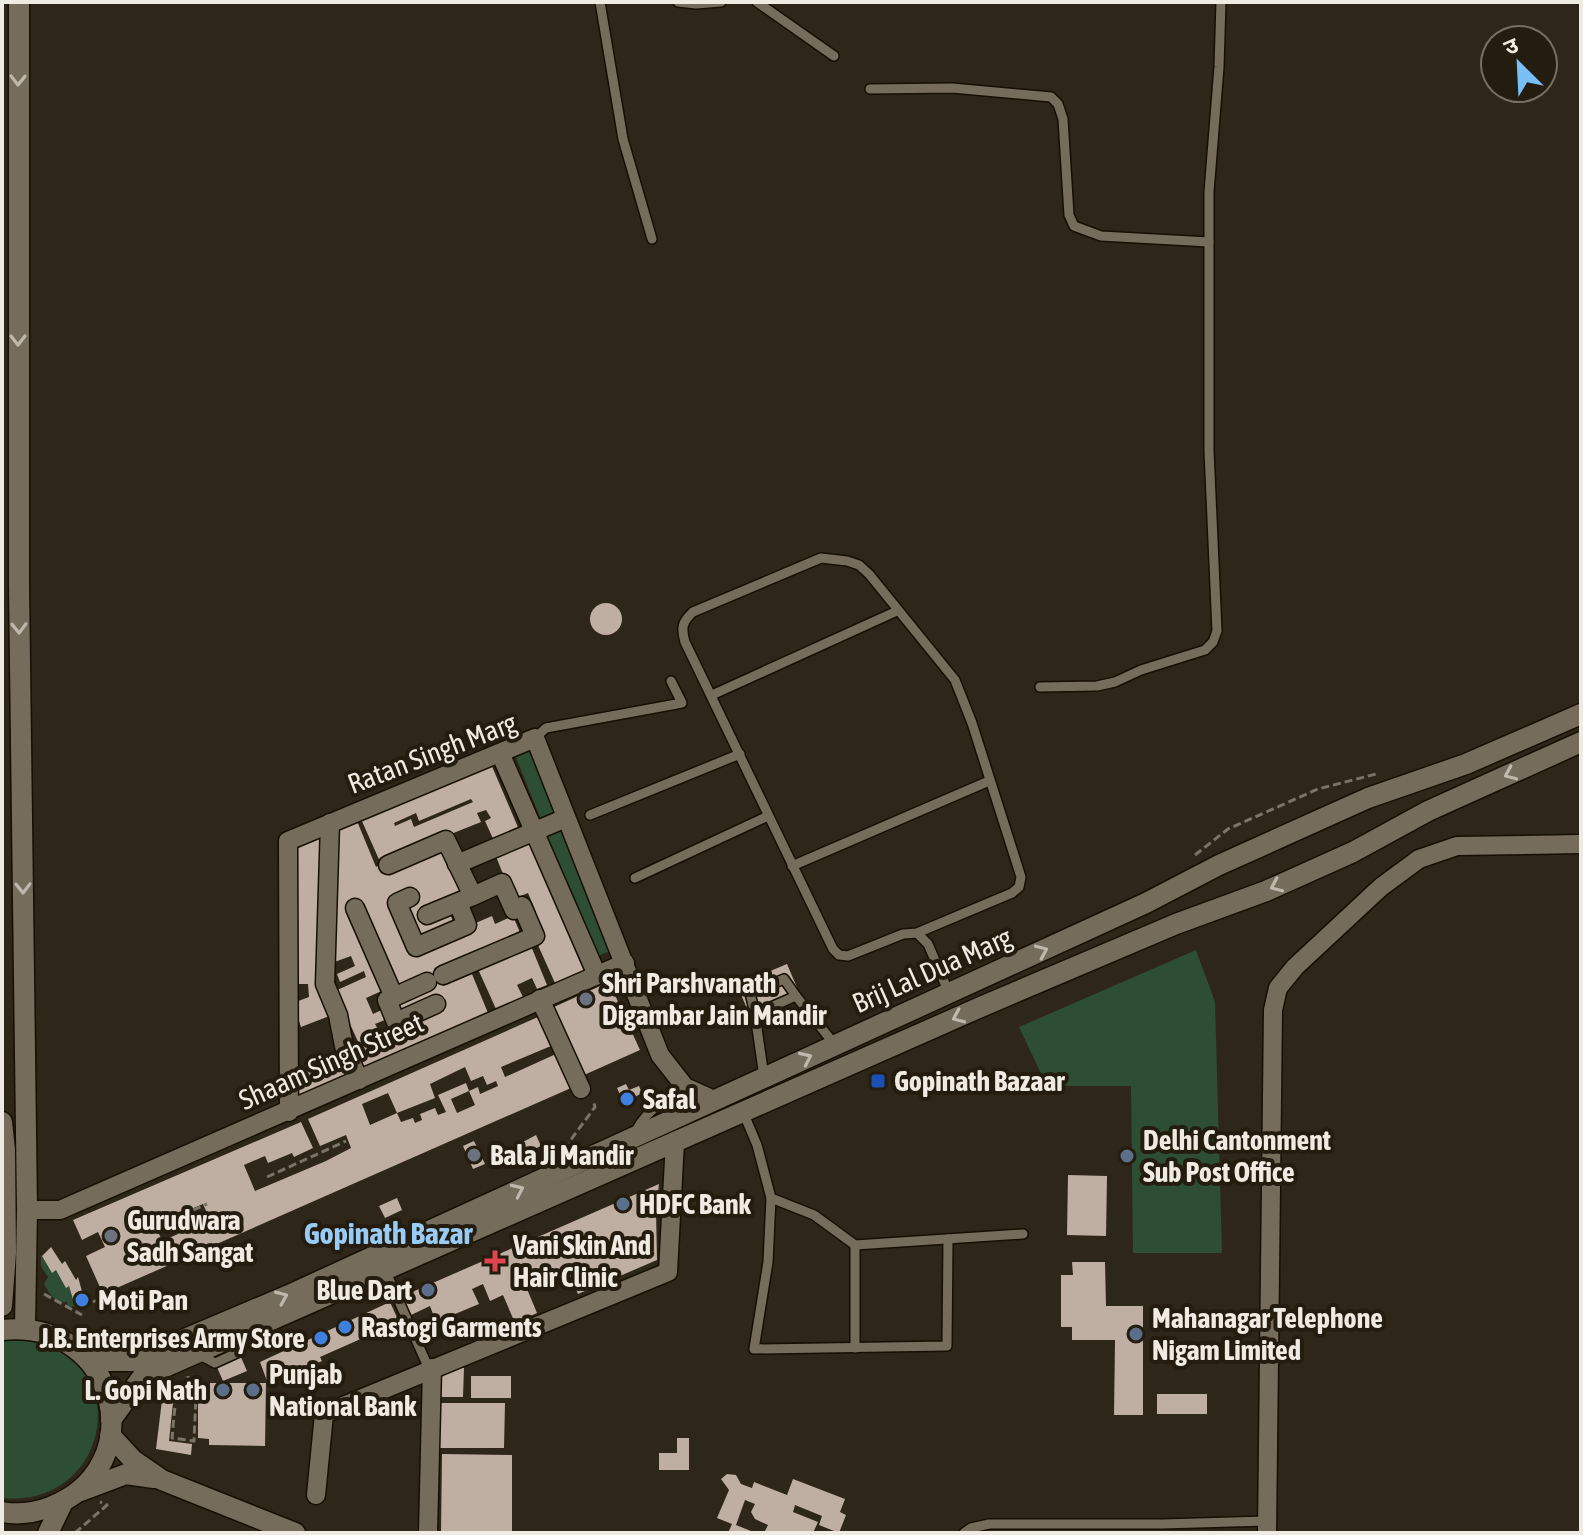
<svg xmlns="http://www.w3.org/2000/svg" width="1583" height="1535" font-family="'Asap Condensed','Noto Sans Devanagari',sans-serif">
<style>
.green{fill:#2e4e34}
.building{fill:#bfafa2;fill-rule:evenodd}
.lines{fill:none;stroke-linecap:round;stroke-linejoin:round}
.lane-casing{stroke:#160f03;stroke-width:12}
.street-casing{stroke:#160f03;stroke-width:21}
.secondary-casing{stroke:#160f03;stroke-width:23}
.path{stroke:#7a7367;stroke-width:3;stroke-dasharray:8 4;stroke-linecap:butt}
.lane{stroke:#766c5c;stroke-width:9}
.street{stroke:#766c5c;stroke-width:18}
.secondary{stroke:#766c5c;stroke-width:20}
.oneway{stroke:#bfb8ac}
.worship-dot{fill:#6b7280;stroke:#241d0f;stroke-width:3}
.transit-dot{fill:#1a4fb4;stroke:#241d0f;stroke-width:3}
.shop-dot{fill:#3f7fe0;stroke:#241d0f;stroke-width:3}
.service-dot{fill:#5c6f8a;stroke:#241d0f;stroke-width:3}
.health-dot{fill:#e0444e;stroke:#241d0f;stroke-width:3}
.labels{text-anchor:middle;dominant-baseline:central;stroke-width:8;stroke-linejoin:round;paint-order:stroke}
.street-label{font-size:28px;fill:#f0ebe2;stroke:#241d0f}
.poi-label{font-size:28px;font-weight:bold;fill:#f0ebe2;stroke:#241d0f;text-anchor:start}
.neighbourhood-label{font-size:30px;font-weight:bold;fill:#98cbf5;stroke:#241d0f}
</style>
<rect width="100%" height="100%" fill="#2e2618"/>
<g class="green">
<polygon points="533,748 559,813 541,820 515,755"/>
<polygon points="562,829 613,950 597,956 547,835"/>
<polygon points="1196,950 1215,1002 1222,1253 1133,1253 1131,1086 1047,1086 1019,1027"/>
<path d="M41 1255 52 1273 56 1270 69 1286 75 1306 68 1307 67 1302C55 1303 50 1295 44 1284L48 1277 41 1266Z"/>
<path d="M7 1340C19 1341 33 1340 44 1344 137 1378 101 1509 2 1498V1341Z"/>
</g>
<g class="building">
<circle cx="606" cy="619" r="16"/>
<path d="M491 764 520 832 495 843 485 821 491 818 486 810 477 813 481 822 431 842 441 846 463 896 449 912 456 928 417 944 401 908 418 900 413 888 393 896 415 949 492 916 495 924 513 916 521 935 436 972 443 986 472 974 488 1013 361 1068 353 1050 360 1046 335 991 366 977 364 971 340 982 337 974 355 966 351 956 329 964 332 831 357 821 376 867 381 864 361 819ZM471 799 473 802 414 827 411 819 395 826 394 823 416 813 419 821ZM386 989 399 993 391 1001 399 1018 416 1016 379 1031 375 1024 392 1017 388 1007 373 1014 366 998Z"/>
<polygon points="325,831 332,1015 301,1027 293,1003 309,997 308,984 296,984 297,943 293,943 293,847"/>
<polygon points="529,840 584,971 555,983 537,943 531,914 536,912 528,893 513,899 495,854"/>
<polygon points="531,946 547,985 537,989 532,978 517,985 523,997 496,1009 478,969"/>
<polygon points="787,964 798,990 748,1011 737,985"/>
<polygon points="609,982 640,1050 584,1075 554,1007"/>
<path d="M538 1017 551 1046 501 1067 505 1077 556 1054 571 1088 103 1294 86 1256 105 1247 98 1232 82 1240 73 1220 301 1122 313 1148 294 1157 292 1153 268 1163 265 1156 244 1165 255 1191 326 1161 351 1148 346 1135 320 1146 308 1119ZM465 1067 471 1081 483 1076 487 1085 496 1081 498 1086 480 1094 478 1087 469 1091 475 1105 457 1113 451 1099 469 1091 466 1083 438 1095 446 1112 438 1115 435 1108 420 1114 422 1120 415 1123 413 1118 401 1122 397 1113 370 1125 362 1104 388 1093 397 1113 435 1098 430 1084ZM203 1204 210 1220 162 1241 155 1224Z"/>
<polygon points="342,1054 352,1074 295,1097 296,1076"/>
<polygon points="626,1084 629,1090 639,1086 642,1093 624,1103 617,1088"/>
<polygon points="536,1135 541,1146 528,1152 523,1142"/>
<polygon points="474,1141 485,1164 473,1169 463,1146"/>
<polygon points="1068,1175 1107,1176 1106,1236 1067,1235"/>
<polygon points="659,1184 656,1210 657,1260 578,1294 568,1271 527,1289 537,1313 515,1323 503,1295 490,1301 483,1284 472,1289 479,1304 436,1322 430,1306 411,1315 403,1296"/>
<polygon points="397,1198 402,1210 385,1218 379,1206"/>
<polygon points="51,1247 62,1264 65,1261 76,1280 78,1277 85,1302 75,1306 69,1286 66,1288 56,1270 52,1273 42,1256"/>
<polygon points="1072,1262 1105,1262 1106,1306 1143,1306 1143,1415 1114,1415 1115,1340 1072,1340 1072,1327 1061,1327 1061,1275 1073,1275"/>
<polygon points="390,1302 399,1322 320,1357 322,1361 274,1382 267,1381 260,1362"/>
<polygon points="240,1355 247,1371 223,1381 216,1365"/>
<polygon points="435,1368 464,1368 463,1397 434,1397"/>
<rect x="471" y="1376" width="40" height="22"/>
<polygon points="210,1383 266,1383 265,1446 209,1445 209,1439 198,1438 198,1391 210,1391"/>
<polygon points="163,1392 174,1393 169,1441 192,1444 191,1455 156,1449"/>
<rect x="1157" y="1394" width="50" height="20"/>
<polygon points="436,1403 505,1403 504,1448 436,1448"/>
<polygon points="677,1438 689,1438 689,1470 659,1470 659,1453 677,1453"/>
<polygon points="442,1454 512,1455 512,1533 441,1533"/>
<polygon points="727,1474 736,1475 741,1484 752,1488 754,1482 787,1495 793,1479 845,1499 840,1512 846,1515 839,1533 819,1525 822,1516 795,1505 793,1512 818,1522 813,1533 764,1533 768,1525 755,1519 751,1512 755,1504 745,1500 736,1525 756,1533 728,1533 732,1524 717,1518 729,1490 721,1479"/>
</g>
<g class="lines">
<defs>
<g id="lane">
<polyline points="600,2 623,139 652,239"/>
<polyline points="678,2 696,4 721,2"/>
<polyline points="757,2 834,56"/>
<polyline points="870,89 952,88 1051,97 1058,104 1063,119 1069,215 1074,226 1101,236 1209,242"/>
<polyline points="1040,687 1097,686 1115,682 1141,670 1205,650 1213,642 1217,631 1209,451 1209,192 1219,67 1221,2"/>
<polyline points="712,695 897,611"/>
<polyline points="535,738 546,728 682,703 671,681"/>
<polyline points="590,815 740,754"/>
<polyline points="792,866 989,781"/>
<polyline points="635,878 768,816"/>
<path d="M917 933 1012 893 1019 887 1021 877 972 723 955 680 869 574 859 565 847 561 821 558 693 612C682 622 681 628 685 642L833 949 839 955 848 956 903 934 917 933 928 944 949 993"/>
<polyline points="755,1014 750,993 784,979 796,996"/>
<polyline points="764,1077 755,1014 796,996 835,1045"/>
<polyline points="743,1112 757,1145 771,1198 814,1215 855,1245 1023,1234"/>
<path d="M636 1131C648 1107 666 1100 691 1092"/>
<polyline points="771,1198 768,1262 754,1349 947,1346 948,1239"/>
<polyline points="855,1245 855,1348"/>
<polyline points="385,1270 429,1369"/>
<polyline points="198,1354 215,1363 239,1352 241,1336"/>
<polyline points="964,1533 971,1528 989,1524 1162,1524 1267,1521"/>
</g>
<g id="street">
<polyline points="500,753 597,975"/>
<polyline points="330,823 325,984 338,1015 344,1046 359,1080"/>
<polyline points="457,864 566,818"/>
<polyline points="388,865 446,840 473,896 427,915"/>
<polyline points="410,897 397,903 416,947 467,925 458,903"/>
<polyline points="355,908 394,997"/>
<polyline points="443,975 535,936 522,906 514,910 502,883 473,896"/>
<polyline points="427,982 387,1000 396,1022 436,1004"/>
<polyline points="540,999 581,1089"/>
<polyline points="289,1112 288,841 535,738 660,1055 685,1087 714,1100"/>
<polyline points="27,1210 60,1210 625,963"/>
<polyline points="316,1495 324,1414 668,1272 675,1141"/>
<polyline points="428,1533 432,1368"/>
<polyline points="1267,1533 1273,1010 1278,988 1295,967 1381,887 1419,859 1457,846 1581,844"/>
</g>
<g id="secondary">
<polyline points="19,2 19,585 27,1210 25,1327"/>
<polyline points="2,1122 5,1150 6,1253 2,1306"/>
<path d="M2 1330C119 1318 153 1468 50 1507 34 1513 18 1515 2 1512"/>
<polyline points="83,1354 103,1361 133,1361 289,1295 1146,903 1219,865 1368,798 1466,764 1581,714"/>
<polyline points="111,1420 142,1377 983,1006 1176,924 1266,891 1353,852 1428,811 1581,742"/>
<polyline points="110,1435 133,1460 162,1480 295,1533"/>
<polyline points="81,1491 126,1474 154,1478"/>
<polyline points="48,1533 63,1502"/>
</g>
</defs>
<use href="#lane" class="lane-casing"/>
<use href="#street" class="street-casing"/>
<use href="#secondary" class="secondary-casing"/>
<g class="path">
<polyline points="1195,855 1228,829 1318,789 1376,774"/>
<polyline points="564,1149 595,1107 593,1100"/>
<polyline points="267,1177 346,1141"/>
<polyline points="160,1224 207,1204"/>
<polyline points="44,1294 82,1315"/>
<polyline points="93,1302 101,1298"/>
<polyline points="187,1396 176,1395 172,1438 194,1441 196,1396 187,1396 188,1376"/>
<polyline points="75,1533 107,1505 100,1502"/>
</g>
<use href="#lane" class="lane"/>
<use href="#street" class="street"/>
<use href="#secondary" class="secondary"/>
</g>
<defs><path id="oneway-chevron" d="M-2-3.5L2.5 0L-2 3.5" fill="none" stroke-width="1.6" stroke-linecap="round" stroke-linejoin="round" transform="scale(2)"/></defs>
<g class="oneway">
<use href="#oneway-chevron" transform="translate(18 80) rotate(91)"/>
<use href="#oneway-chevron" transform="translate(18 340) rotate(90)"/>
<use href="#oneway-chevron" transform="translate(19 628) rotate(89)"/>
<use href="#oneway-chevron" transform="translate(1510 774) rotate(156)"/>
<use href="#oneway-chevron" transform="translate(1276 886) rotate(156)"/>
<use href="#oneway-chevron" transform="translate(23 888) rotate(89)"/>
<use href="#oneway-chevron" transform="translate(1042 951) rotate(-24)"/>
<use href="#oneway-chevron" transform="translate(958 1017) rotate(156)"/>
<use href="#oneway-chevron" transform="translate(806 1058) rotate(-25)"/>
<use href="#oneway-chevron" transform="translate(518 1190) rotate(-25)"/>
<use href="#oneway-chevron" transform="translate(282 1297) rotate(-23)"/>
</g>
<g class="worship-dot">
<circle cx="586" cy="999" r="8"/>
<circle cx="474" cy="1155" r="8"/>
<circle cx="111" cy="1236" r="8"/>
</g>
<rect class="transit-dot" x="870" y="1073" width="16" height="16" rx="4"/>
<g class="shop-dot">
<circle cx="627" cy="1099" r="8"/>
<circle cx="82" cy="1300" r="8"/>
<circle cx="345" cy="1327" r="8"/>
<circle cx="321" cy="1338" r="8"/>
</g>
<g class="service-dot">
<circle cx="1127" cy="1156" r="8"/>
<circle cx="623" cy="1204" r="8"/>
<circle cx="428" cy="1290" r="8"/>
<circle cx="1136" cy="1334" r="8"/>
<circle cx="223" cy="1390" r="8"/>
<circle cx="253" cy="1390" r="8"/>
</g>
<path class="health-dot" d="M491 1249h8v8h8v8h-8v8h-8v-8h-8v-8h8z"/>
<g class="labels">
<g class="street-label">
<text transform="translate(432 753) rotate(-21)">Ratan Singh Marg</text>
<text transform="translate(932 970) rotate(-24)">Brij Lal Dua Marg</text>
<text transform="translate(331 1061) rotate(-24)">Shaam Singh Street</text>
</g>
<g class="poi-label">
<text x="602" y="983">Shri Parshvanath<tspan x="602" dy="32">Digambar Jain Mandir</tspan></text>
<text x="894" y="1081">Gopinath Bazaar</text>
<text x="643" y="1099">Safal</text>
<text x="1143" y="1140">Delhi Cantonment<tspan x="1143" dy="32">Sub Post Office</tspan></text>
<text x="490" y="1155">Bala Ji Mandir</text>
<text x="639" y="1204">HDFC Bank</text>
<text x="127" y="1220">Gurudwara<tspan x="127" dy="32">Sadh Sangat</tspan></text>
<text x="513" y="1245">Vani Skin And<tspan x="513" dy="32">Hair Clinic</tspan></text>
<text x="412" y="1290" text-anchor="end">Blue Dart</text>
<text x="98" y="1300">Moti Pan</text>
<text x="1152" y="1318">Mahanagar Telephone<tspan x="1152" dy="32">Nigam Limited</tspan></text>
<text x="361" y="1327">Rastogi Garments</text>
<text x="305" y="1338" text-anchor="end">J.B. Enterprises Army Store</text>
<text x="269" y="1374">Punjab<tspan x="269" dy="32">National Bank</tspan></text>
<text x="207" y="1390" text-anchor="end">L. Gopi Nath</text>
</g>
<g class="neighbourhood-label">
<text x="388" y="1233">Gopinath Bazar</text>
</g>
</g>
<rect width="1583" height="1535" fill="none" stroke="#f0ebe2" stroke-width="8"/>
<g transform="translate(1519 64) rotate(336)"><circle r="38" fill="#241d0f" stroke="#766f63" stroke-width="2"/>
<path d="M0-6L14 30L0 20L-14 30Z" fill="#78bff7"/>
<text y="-12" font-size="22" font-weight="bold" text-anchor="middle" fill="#f0ebe2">उ</text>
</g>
</svg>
